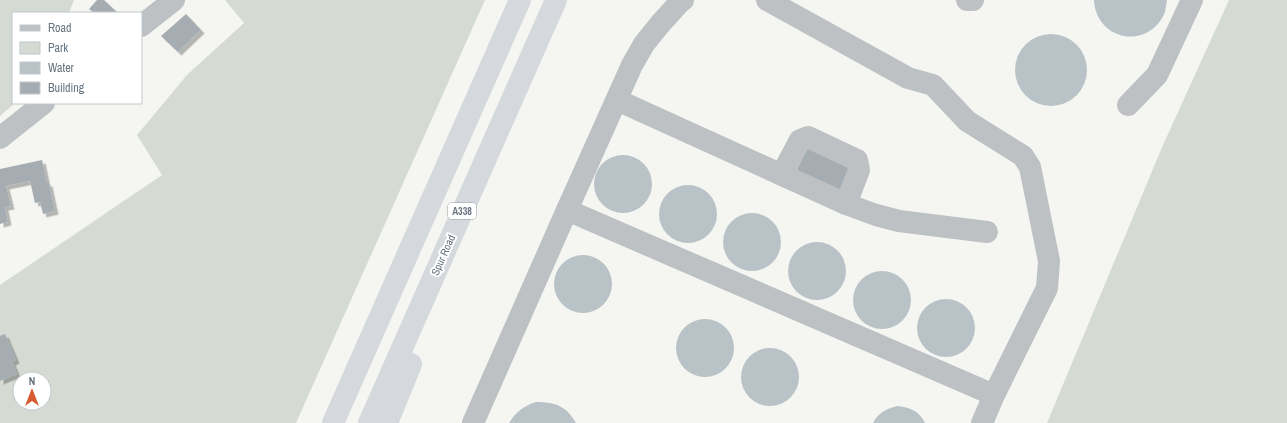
<svg xmlns="http://www.w3.org/2000/svg" width="1287" height="423" font-family="'Archivo Narrow',sans-serif">
<style>
.green{fill:#d5dad2;fill-rule:evenodd}
.water{fill:#b8c2c7}
.building{fill:#a6adb2;filter:url(#shadow)}
.lines{fill:none;stroke-linecap:round;stroke-linejoin:round}
.minor{stroke:#bdc1c4;stroke-width:22}
.highway{stroke:#d5d8dc;stroke-width:22}
.labels{text-anchor:middle;dominant-baseline:central;stroke-width:4;stroke-linejoin:round;paint-order:stroke}
.shield{fill:#fff;stroke:#959ea7;stroke-width:1}
.shield-label{font-size:10px;font-weight:bold;fill:#677581}
.street-label{font-size:11px;fill:#677581;stroke:#fff}
</style>
<defs>
<filter id="shadow"><feDropShadow dx="3.5" dy="3.5" stdDeviation="0" flood-color="#0004"/></filter>
</defs>
<rect width="100%" height="100%" fill="#f5f6f2"/>
<g class="green">
<polygon points="0,0 74,0 69,13 13,13 13,103 15,103 0,116"/>
<path d="M225 0H485L296 423H0V285L162 175 137 135 187 75 244 23ZM20 379H44V403H20Z"/>
<polygon points="1229,0 1287,0 1287,423 1047,423 1163,145"/>
</g>
<g class="water">
<path d="M1094 0H1167C1166 4 1166 8 1165 12 1149 51 1096 41 1094 0Z"/>
<circle cx="1051" cy="70" r="36"/>
<circle cx="623" cy="184" r="29"/>
<circle cx="688" cy="214" r="29"/>
<circle cx="752" cy="242" r="29"/>
<circle cx="817" cy="271" r="29"/>
<circle cx="583" cy="284" r="29"/>
<circle cx="882" cy="300" r="29"/>
<circle cx="946" cy="328" r="29"/>
<circle cx="705" cy="348" r="29"/>
<circle cx="770" cy="377" r="29"/>
<path d="M536 402C556 402 566 406 576 423H509C517 411 522 407 536 402Z"/>
<path d="M897 406C910 407 919 411 925 423H873C878 413 886 409 897 406Z"/>
</g>
<g class="building">
<polygon points="97,0 104,0 118,13 94,13 89,9"/>
<polygon points="186,14 201,30 178,52 161,36"/>
<polygon points="810,141 853,160 838,194 795,174"/>
<polygon points="42,160 47,183 49,183 55,211 43,214 40,202 35,203 30,181 6,186 11,206 5,207 8,222 0,224 0,169"/>
<polygon points="5,334 16,360 12,362 17,374 0,381 0,336"/>
</g>
<g class="lines">
<g class="minor">
<polyline points="767,0 908,78 933,85 967,121 1023,156 1030,167 1049,261 1047,288 994,395 982,423"/>
<polyline points="967,0 973,0"/>
<polyline points="141,26 174,0"/>
<polyline points="617,100 846,204 876,215 899,221 987,232"/>
<polyline points="1128,105 1157,75 1192,0"/>
<polyline points="0,138 44,103"/>
<polyline points="782,174 800,140 808,137 857,160 859,170 846,204"/>
<polyline points="567,210 632,65 644,44 661,23 680,2 683,0"/>
<polyline points="473,423 567,210 994,395"/>
</g>
<g class="highway">
<polyline points="333,423 520,0"/>
<polyline points="369,423 556,0"/>
<polyline points="387,423 411,364"/>
</g>
</g>
<g class="labels">
<rect class="shield" x="448" y="203" width="28" height="16" rx="3"/>
<g class="shield-label">
<text x="462" y="211">A338</text>
</g>
<g class="street-label">
<text transform="translate(443 255) rotate(-66)">Spur Road</text>
</g>
</g>
<rect x="12" y="12" width="130" height="92" fill="#ffffff" stroke="#c2c8cd"/>
<rect x="20" y="25" width="20" height="6" fill="#bdc1c4" stroke="#c2c8cd"/>
<text x="48" y="32" font-size="12" fill="#677581">Road</text>
<rect x="20" y="42" width="20" height="12" fill="#d5dad2" stroke="#c2c8cd"/>
<text x="48" y="52" font-size="12" fill="#677581">Park</text>
<rect x="20" y="62" width="20" height="12" fill="#b8c2c7" stroke="#c2c8cd"/>
<text x="48" y="72" font-size="12" fill="#677581">Water</text>
<rect x="20" y="82" width="20" height="12" fill="#a6adb2" stroke="#c2c8cd"/>
<text x="48" y="92" font-size="12" fill="#677581">Building</text>
<g transform="translate(32 391)"><circle r="19" fill="#ffffff" stroke="#c2c8cd"/>
<path d="M0-3L7 15L0 10L-7 15Z" fill="#d65b32"/>
<text y="-6" font-size="11" font-weight="bold" text-anchor="middle" fill="#677581">N</text>
</g>
</svg>
